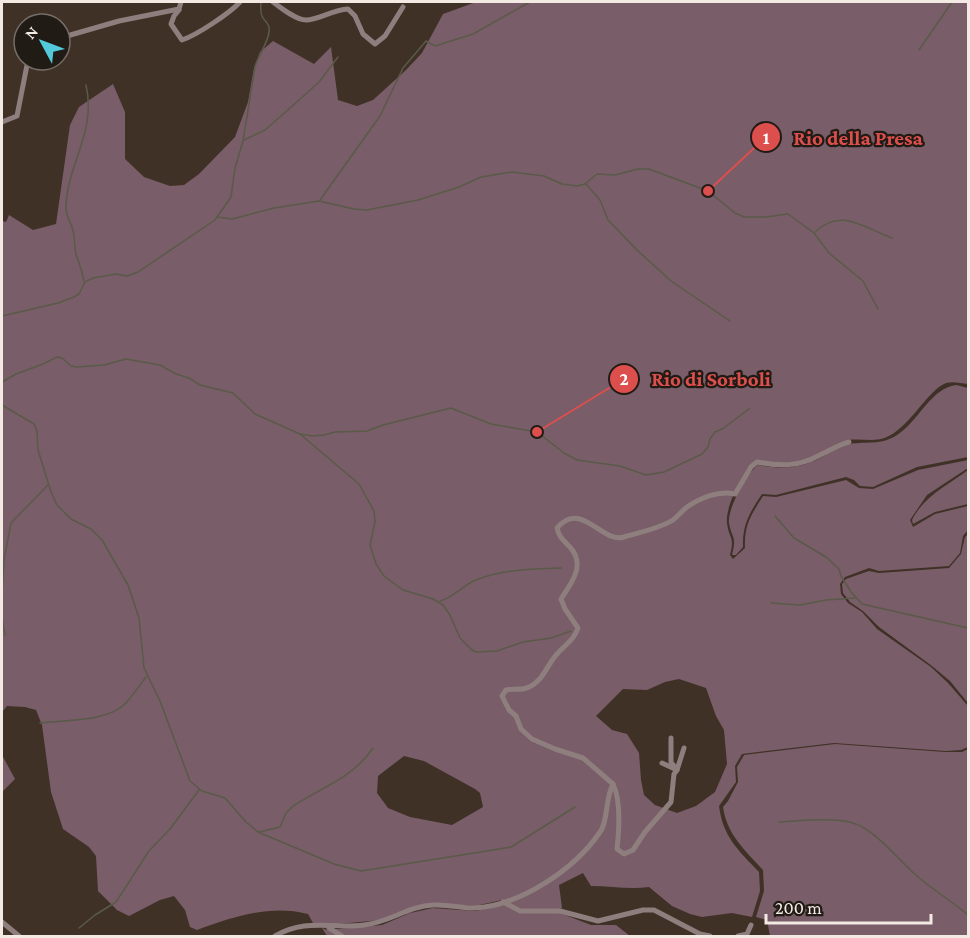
<svg xmlns="http://www.w3.org/2000/svg" width="970" height="938" font-family="'Crimson Pro',serif">
<style>
.forest{fill:#795d68;fill-rule:evenodd}
.lines{fill:none;stroke-linecap:round;stroke-linejoin:round}
.stream{stroke:#5a5a48;stroke-width:1.5}
.minor{stroke:#8e7f7e;stroke-width:5}
.leader{fill:none;stroke:#dc4f4d;stroke-width:2}
.callout-dot{fill:#dc4f4d;stroke:#211b16;stroke-width:2}
.mark-label{font-size:18px;text-anchor:middle;font-weight:bold;fill:#fff}
.callout-label{font-size:21px;text-anchor:middle;font-weight:bold;fill:#dc4f4d;stroke:#211b16;stroke-width:4.5;stroke-linejoin:round;paint-order:stroke}
</style>
<rect width="100%" height="100%" fill="#403127"/>
<g class="forest">
<path d="M476 2H968V384C961 383 953 381 946 383 928 390 911 425 889 436 876 443 862 438 848 440 830 443 817 460 798 463 786 466 769 461 757 461 743 470 725 507 727 523 729 540 735 535 730 555L733 559 745 548C744 525 751 515 763 496L776 497 846 480 859 488 873 489 918 470 968 460V468L927 495 910 520 913 527 935 514 968 506V530L963 536 960 553 949 566 879 571 869 568 845 577 840 584 841 594 848 603 862 612 877 629 931 667 948 683 968 706V747L961 750 946 751 834 743 742 754 735 766 736 782 719 806C723 837 738 850 759 872L760 891 752 917 732 913 702 917 690 914 672 906 649 887C630 890 611 886 591 886L583 873 559 885 562 908 559 909H520L502 900 475 906 433 903 381 920 328 925 313 923 308 914C270 904 233 917 197 930L190 927 185 910 174 896 160 900 129 916 117 910 98 891 96 856 89 847 63 829 51 792 42 725 36 710 25 707 7 706 2 712V221L6 222 9 215 33 230 56 224 70 125 79 107 113 84 125 112V159L144 177 170 186 184 185 199 174 235 137 248 102 254 68 260 52 273 41 314 64 331 47 338 100 357 106 373 100 406 70 422 53 443 14ZM679 679 706 688 716 716 724 730 727 764 715 792 696 806 677 813 655 805 644 795 641 780 639 753 627 734 612 730 596 716 623 689 647 690 665 682ZM404 756 424 761 475 789 480 793 483 807 452 825 410 817 388 808 377 793 378 776Z"/>
<path d="M956 385 968 388V457L917 467 873 487 860 486 854 480 846 477 776 495 762 494C750 512 742 525 743 547L736 555H732C737 535 732 540 729 523 727 510 747 472 758 465 780 469 800 469 820 458 830 453 838 446 849 444 869 441 884 446 901 432 920 418 931 389 956 385Z"/>
<path d="M968 470V504L935 512 913 524 912 520C924 496 948 485 968 470Z"/>
<polygon points="968,534 968,533 968,703 950,681 932,666 879,627 863,611 850,602 843,593 842,584 846,579 869,571 879,573 949,568 961,554 965,537"/>
<path d="M835 744 945 752H962L968 749V936H770L767 920 756 917 764 891 763 870C745 850 727 835 723 807L728 801 738 782 737 767 744 755Z"/>
<polygon points="2,755 15,779 2,792"/>
<polygon points="504,905 519,913 560,913 591,925 616,925 630,936 327,936 322,928 327,930 382,925 410,913 433,908 475,911"/>
</g>
<g class="lines">
<g class="stream">
<polyline points="919,50 952,2"/>
<polyline points="244,140 265,130 289,109 319,82 338,57"/>
<polyline points="586,184 600,200 608,220 637,250 671,281 730,321"/>
<polyline points="320,200 380,116 403,68 426,41 435,46 473,34 530,2"/>
<polyline points="217,217 232,219 274,208 319,201 354,209 367,210 418,200 459,187 481,177 512,172 544,176 562,184 577,186 585,184 597,174 615,175 638,169 649,169 708,191 735,213 744,217 766,217 788,214 814,233 829,253 863,281 878,309"/>
<path d="M815 232C841 207 864 228 892 238"/>
<path d="M84 281C82 271 79 263 76 254 74 246 75 238 73 231 72 223 66 217 66 209 66 165 97 133 86 85"/>
<path d="M2 316 58 303 74 297 79 294 85 282 93 278 116 274 127 276 138 272 215 220 231 197 235 168 243 141 255 67C257 57 271 39 269 28 269 23 263 20 262 16 260 12 261 6 261 2"/>
<polyline points="2,382 16,374 43,364 57,357 62,358 71,366 77,367 104,365 126,359 160,365 176,374 189,378 200,385 233,393 255,414 300,434 313,436 324,435 335,432 367,431 383,425 451,408 491,424 537,432 564,453 577,460 620,466 646,475 664,472 702,454 708,447 710,439 715,432 724,428 750,408"/>
<polyline points="2,405 34,424 37,431 38,450 51,492 57,505 71,519 91,529 102,540 128,585 139,618 144,668 160,701 190,781 202,791 225,798 246,822 258,832 334,864 361,871 511,847 575,807"/>
<polyline points="300,434 359,484 374,511 375,522 370,545 376,564 384,576 403,590 433,599 443,605 450,615 460,638 472,650 476,652 497,651 523,642 551,638 571,631"/>
<polyline points="775,516 794,538 826,557 839,569 841,576 851,592 862,604 968,628"/>
<polyline points="2,594 4,560 11,523 48,485"/>
<path d="M440 601C453 598 463 585 476 580 503 569 533 569 561 568"/>
<polyline points="771,603 800,605 826,600 855,598"/>
<polyline points="2,617 5,635"/>
<path d="M40 723C65 720 108 722 126 703 133 695 140 685 146 677"/>
<path d="M779 822C799 821 833 817 853 823 875 829 899 861 917 876 933 890 952 901 968 915"/>
<path d="M259 832 280 827 286 813 293 806C321 788 354 777 373 748"/>
<polyline points="79,928 95,915 116,902 149,851 170,829 199,790"/>
</g>
<g class="minor">
<path d="M273 2C281 8 296 20 306 20 318 20 332 10 348 9L355 16 363 34 375 44 385 36 403 7"/>
<path d="M179 10 174 16 171 24 182 40C197 35 230 13 240 2"/>
<polyline points="60,38 119,21 179,9 181,2"/>
<polyline points="2,122 17,116 28,60"/>
<polyline points="662,763 677,770 684,748"/>
<path d="M613 784C621 800 619 831 617 849L624 854 633 850 645 832 671 802 674 774 677 770 671 762V738"/>
<polyline points="503,902 520,911 560,911 598,921 643,910 654,910 700,934 710,936"/>
<polyline points="2,922 19,936"/>
<polyline points="329,928 342,936"/>
<path d="M275 936C307 918 329 929 364 925 388 923 409 906 433 905 447 904 461 908 474 908 520 906 575 869 600 832 608 822 605 799 613 784L583 758 555 749 532 739 521 729 516 716 509 710 502 696 506 690C513 688 522 691 529 687 543 681 547 665 557 654 565 645 574 640 578 628L565 609 561 599C572 582 586 565 570 547 563 540 559 537 557 528 581 499 602 544 624 537 640 532 659 529 673 520 678 516 682 511 687 507 700 498 719 490 735 494L751 467 757 462C779 466 798 467 818 456 829 451 837 445 849 442"/>
<polyline points="738,936 747,934 751,925"/>
</g>
</g>
<path class="leader" d="M708 191L766 137M537 432L624 379"/>
<g class="callout-dot">
<circle cx="708" cy="191" r="6"/>
<circle cx="537" cy="432" r="6"/>
<circle cx="766" cy="137" r="15"/>
<circle cx="624" cy="379" r="15"/>
</g>
<g class="mark-label">
<text x="766" y="144">1</text>
<text x="624" y="385">2</text>
</g>
<g class="callout-label">
<text x="858" y="145">Rio della Presa</text>
<text x="711" y="386">Rio di Sorboli</text>
</g>
<rect width="970" height="938" fill="none" stroke="#f3eae3" stroke-width="6"/>
<g transform="translate(42 42) rotate(311)"><circle r="28" fill="#211b16" stroke="#756e68" stroke-width="1.5"/>
<path d="M0-4.5L10 22L0 15L-10 22Z" fill="#53cadc"/>
<text y="-9" font-size="16" font-weight="bold" text-anchor="middle" fill="#f3eae3">N</text>
</g>
<path d="M766 914v9h165v-9" fill="none" stroke="#f3eae3" stroke-width="3"/>
<text x="775" y="914" font-size="18" fill="#f3eae3" stroke="#211b16" stroke-width="4.5" paint-order="stroke">200 m</text>
</svg>
